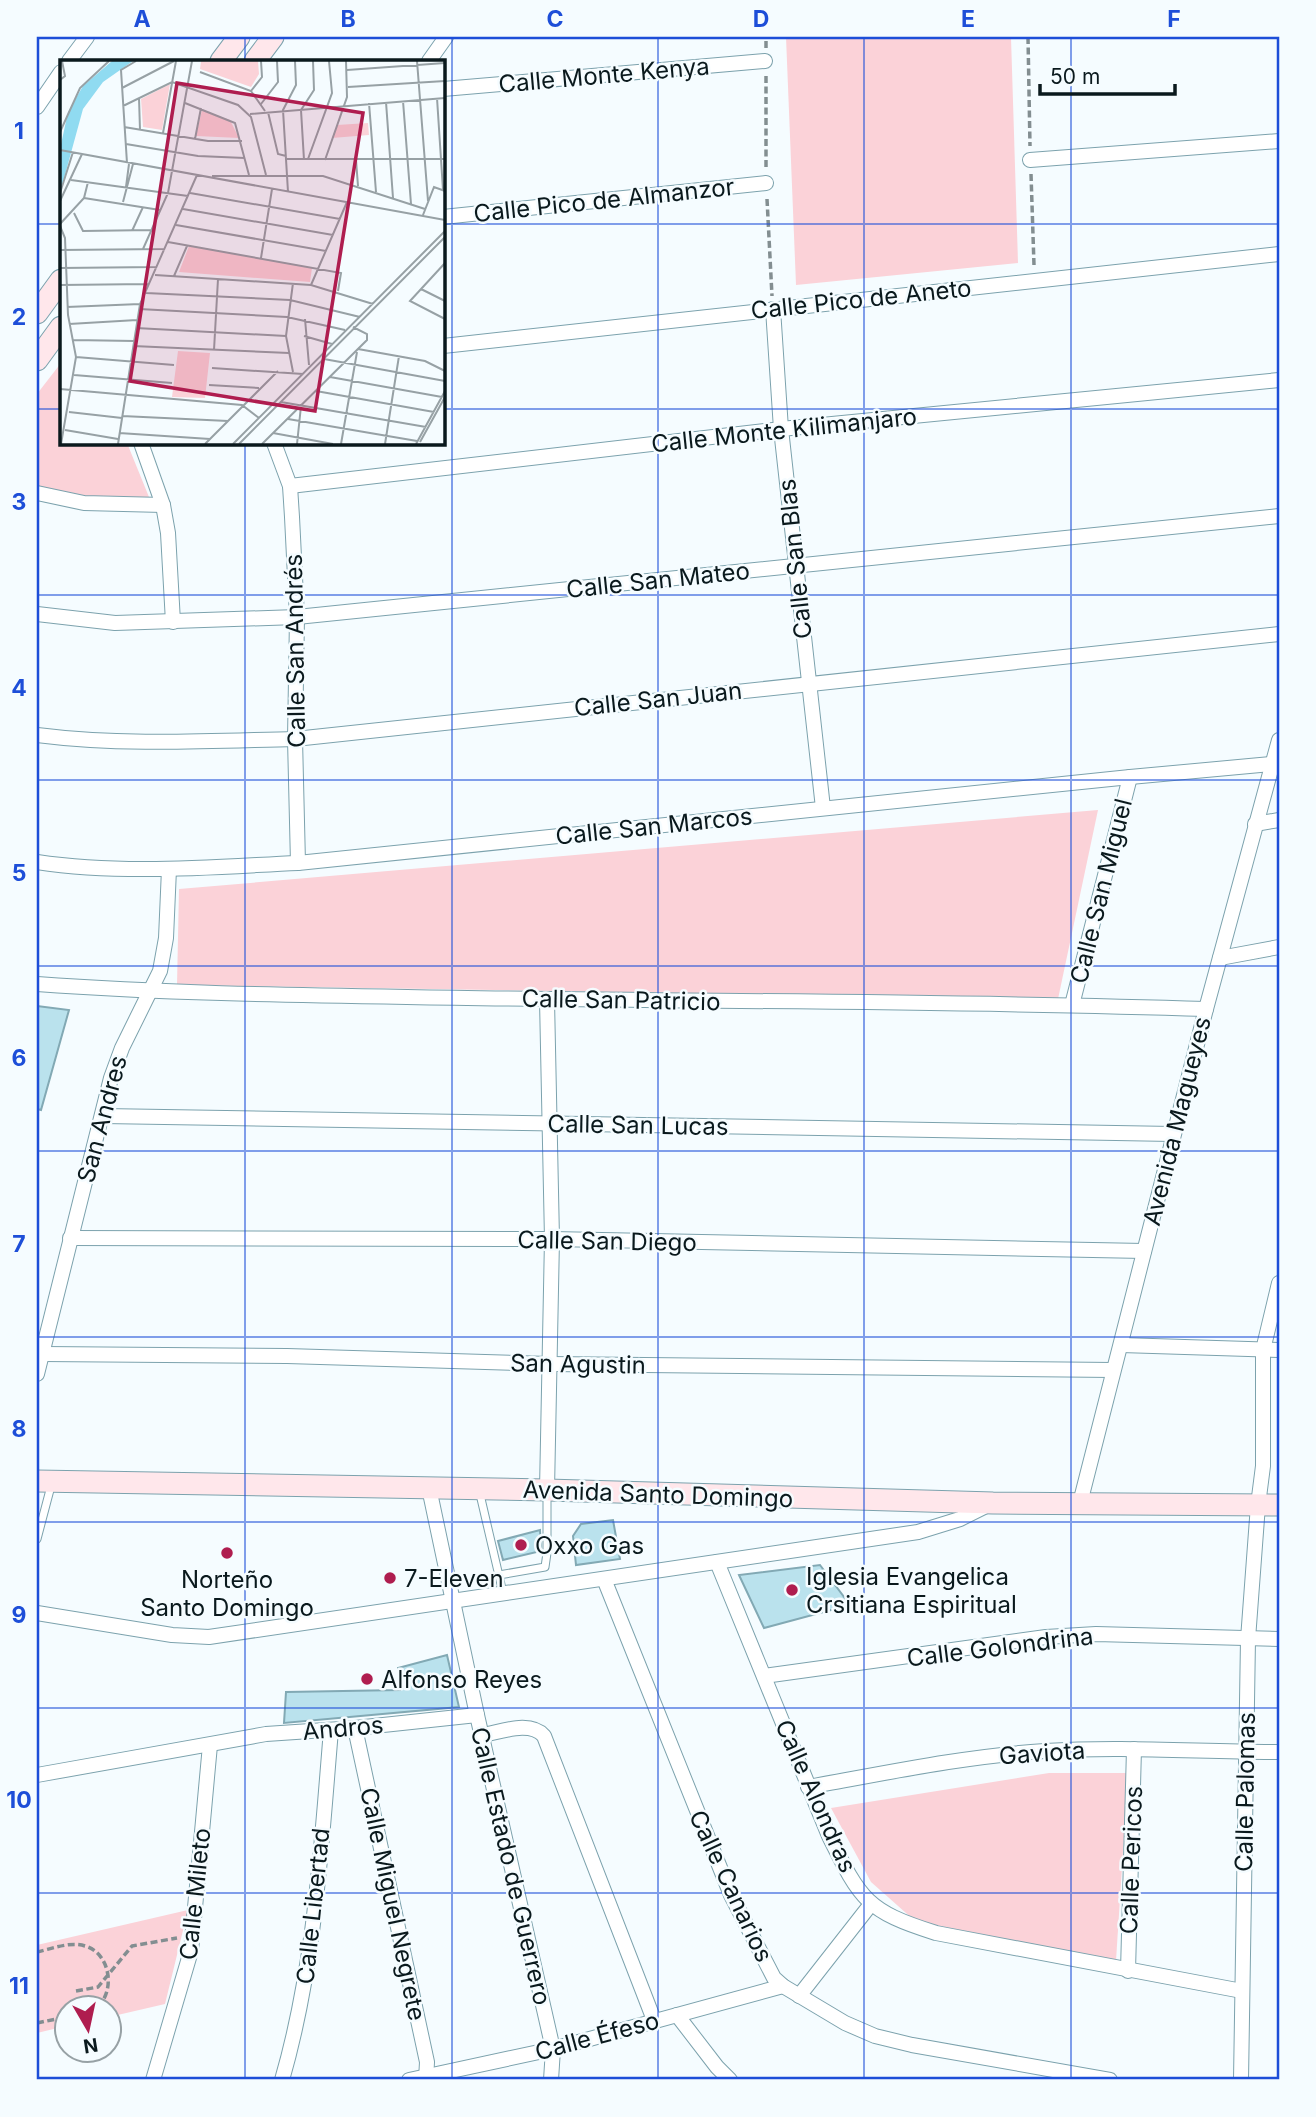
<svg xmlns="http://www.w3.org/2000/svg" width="1316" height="2117" font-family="Inter,sans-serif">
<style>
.green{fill:#fbd2d8}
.building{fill:#bae2ed;stroke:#82a9b4;stroke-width:2}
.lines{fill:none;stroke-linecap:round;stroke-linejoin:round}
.lane-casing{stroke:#7ca2ad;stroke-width:9}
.street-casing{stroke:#7ca2ad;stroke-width:16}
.secondary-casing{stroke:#7ca2ad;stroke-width:23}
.path{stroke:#838e91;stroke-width:3.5;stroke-dasharray:7 3.5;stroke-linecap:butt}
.lane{stroke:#fff;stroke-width:7}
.street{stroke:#fff;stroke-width:14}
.secondary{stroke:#ffe7eb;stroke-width:21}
.grid{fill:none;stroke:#1d4ed8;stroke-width:2;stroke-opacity:0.55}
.poi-dot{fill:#af1d4f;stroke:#f5fcff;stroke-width:2.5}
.labels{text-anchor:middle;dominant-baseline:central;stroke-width:5;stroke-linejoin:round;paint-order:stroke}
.street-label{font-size:24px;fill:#0a191d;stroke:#f5fcff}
.poi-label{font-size:24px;fill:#0a191d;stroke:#f5fcff;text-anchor:start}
.inset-road{fill:none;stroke:#97a1a5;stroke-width:2}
.view{fill:#af1d4f;fill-opacity:0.15;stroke:#af1d4f;stroke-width:3.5}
.inset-edge{fill:none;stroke:#0a191d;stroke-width:3.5}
.neatline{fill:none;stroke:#1d4ed8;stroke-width:2.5}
.grid-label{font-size:23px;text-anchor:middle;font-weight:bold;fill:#1d4ed8}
</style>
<rect width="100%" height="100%" fill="#f5fcff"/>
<g class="green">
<polygon points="786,37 1011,37 1018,263 796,285"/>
<polygon points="61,363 61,443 127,443 149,497 98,501 37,490 37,394"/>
<polygon points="1098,810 1058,999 177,985 179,889"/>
<polygon points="1049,1773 1128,1773 1116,1961 915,1921 871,1882 831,1808"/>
<polygon points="188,1910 165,2004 109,2017 108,2008 66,2008 66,2026 37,2033 37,1945"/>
</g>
<g class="building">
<polygon points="37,1006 69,1010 41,1110 37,1109"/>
<polygon points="613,1520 620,1559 576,1565 573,1536 581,1524"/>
<polygon points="540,1530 541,1551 503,1560 498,1541"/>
<polygon points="820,1565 850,1605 764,1628 739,1575"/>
<polygon points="447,1655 459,1707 284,1723 286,1692 400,1690 398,1668"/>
</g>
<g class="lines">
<defs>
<g id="lane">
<polyline points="479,1490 503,1593"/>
<polyline points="37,1539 51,1486"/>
<polyline points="499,1575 545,1567 547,1553 547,1493"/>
</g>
<g id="street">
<polyline points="69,61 87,37"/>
<polyline points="429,61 446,37"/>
<polyline points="443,89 765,61"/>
<polyline points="37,107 61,72"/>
<polyline points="1030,160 1279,141"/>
<polyline points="443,217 766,183"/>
<polyline points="773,309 781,429 823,808"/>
<polyline points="443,346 1279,254"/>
<polyline points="141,443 163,505 168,533 173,622"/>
<polyline points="274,443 290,486 292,517 297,617 295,739 298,863"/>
<polyline points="290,486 781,429 1279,380"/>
<polyline points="37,493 84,503 163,505"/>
<polyline points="37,614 115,623 297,617 1279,516"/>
<path d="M37 735C123 746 209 741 295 739L1279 634"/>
<polyline points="1255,824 1279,820"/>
<path d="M37 862C123 875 211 867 298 863L1130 777 1271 764"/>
<polyline points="1220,958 1279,947"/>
<path d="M37 984C160 993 283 995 407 997 673 1002 939 1000 1206 1009"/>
<polyline points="547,1000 552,1239 547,1490"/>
<polyline points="1072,1005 1130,777"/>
<polyline points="103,1116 1173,1134"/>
<polyline points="70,1238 552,1239 1144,1251"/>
<polyline points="1121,1345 1279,1350"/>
<polyline points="43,1354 287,1356 549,1364 1113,1370"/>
<polyline points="37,1374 111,1078 122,1048 160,971 166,938 169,869"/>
<polyline points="429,1488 477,1715 553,2049 551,2080"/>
<polyline points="1080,1503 1206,1009 1279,740"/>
<path d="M717 1562 829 1836C861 1900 866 1911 936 1933L1242 1991"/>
<polyline points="604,1579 731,1895 774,1978 783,1986 845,2023 875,2036 912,2045 1110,2080"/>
<polyline points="37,1613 172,1635 209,1637 918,1532 960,1519 990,1504"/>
<polyline points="764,1676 1046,1637 1096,1634 1279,1639"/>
<polyline points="355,1728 427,2062 426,2080"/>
<path d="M482 1735C501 1732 530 1720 544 1736L654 2020"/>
<polyline points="37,1775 266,1734 355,1728 477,1715"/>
<path d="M808 1787C886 1773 966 1756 1045 1751 1123 1746 1201 1752 1279 1752"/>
<polyline points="1128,1971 1134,1749"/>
<polyline points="799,1996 871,1904"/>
<polyline points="677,2015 717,2067 730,2080"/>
<polyline points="153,2080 191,1951 210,1745"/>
<path d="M282 2080C315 1966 321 1848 331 1730"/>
<polyline points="409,2080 553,2049 783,1986"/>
<polyline points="1241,2080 1248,1639 1258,1505 1263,1466 1263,1350 1279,1283"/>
</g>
<g id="secondary">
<polyline points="221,61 239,37"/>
<polyline points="255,61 273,37"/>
<polyline points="37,313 61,280"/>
<polyline points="37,360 61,327"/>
<polyline points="37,1481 547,1490 993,1503 1279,1505"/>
</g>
</defs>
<use href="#lane" class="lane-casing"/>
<use href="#street" class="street-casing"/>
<use href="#secondary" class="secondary-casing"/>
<g class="path">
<polyline points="1028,37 1030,146"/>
<polyline points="766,48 766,37"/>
<polyline points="766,76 766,170"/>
<polyline points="1031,174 1034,265"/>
<polyline points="767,199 772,296"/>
<path d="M37 1952C51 1949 71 1941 85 1946 111 1953 116 1993 96 2008"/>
<polyline points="76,1991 98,1987 132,1946 177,1938"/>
<polyline points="37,2023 66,2017"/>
</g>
<use href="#lane" class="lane"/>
<use href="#street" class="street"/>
<use href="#secondary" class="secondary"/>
</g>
<path class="grid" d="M245 37V61M452 37V2080M658 37V2080M864 37V2080M1071 37V2080M37 224H61M443 224H1279M37 409H61M443 409H1279M245 443V2080M37 595H1279M37 780H1279M37 966H1279M37 1151H1279M37 1337H1279M37 1522H1279M37 1708H1279M37 1893H1279"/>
<g class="poi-dot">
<circle cx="521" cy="1545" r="7"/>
<circle cx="227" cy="1553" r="7"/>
<circle cx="390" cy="1578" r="7"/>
<circle cx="792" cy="1590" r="7"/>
<circle cx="367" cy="1679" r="7"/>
</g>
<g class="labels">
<g class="street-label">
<text transform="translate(604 75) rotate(-5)">Calle Monte Kenya</text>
<text transform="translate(604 200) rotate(-6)">Calle Pico de Almanzor</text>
<text transform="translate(861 299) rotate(-6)">Calle Pico de Aneto</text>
<text transform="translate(784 430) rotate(-6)">Calle Monte Kilimanjaro</text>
<text transform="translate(795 559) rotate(-96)">Calle San Blas</text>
<text transform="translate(658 580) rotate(-6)">Calle San Mateo</text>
<text transform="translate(295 651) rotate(-91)">Calle San Andrés</text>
<text transform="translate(658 699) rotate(-6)">Calle San Juan</text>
<text transform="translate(654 826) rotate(-6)">Calle San Marcos</text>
<text transform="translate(1101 891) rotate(-76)">Calle San Miguel</text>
<text transform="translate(621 1000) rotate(1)">Calle San Patricio</text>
<text transform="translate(102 1119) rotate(-75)">San Andres</text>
<text transform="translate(1177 1121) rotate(-76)">Avenida Magueyes</text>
<text transform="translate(638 1125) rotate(1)">Calle San Lucas</text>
<text transform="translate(607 1241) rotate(1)">Calle San Diego</text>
<text transform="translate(578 1364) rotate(1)">San Agustin</text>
<text transform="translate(658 1494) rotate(2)">Avenida Santo Domingo</text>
<text transform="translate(1000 1647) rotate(-7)">Calle Golondrina</text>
<text transform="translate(343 1728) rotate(-5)">Andros</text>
<text transform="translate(1042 1753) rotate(-4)">Gaviota</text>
<text transform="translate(1245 1792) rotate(-89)">Calle Palomas</text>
<text transform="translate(816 1796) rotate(66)">Calle Alondras</text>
<text transform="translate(1131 1860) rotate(-88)">Calle Pericos</text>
<text transform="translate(511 1866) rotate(77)">Calle Estado de Guerrero</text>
<text transform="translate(731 1886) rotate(65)">Calle Canarios</text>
<text transform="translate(195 1894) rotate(-84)">Calle Mileto</text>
<text transform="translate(393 1904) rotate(78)">Calle Miguel Negrete</text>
<text transform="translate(313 1906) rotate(-84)">Calle Libertad</text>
<text transform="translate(597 2036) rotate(-15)">Calle Éfeso</text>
</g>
<g class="poi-label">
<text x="535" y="1545">Oxxo Gas</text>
<text x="806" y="1576">Iglesia Evangelica<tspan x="806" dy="28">Crsitiana Espiritual</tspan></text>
<text x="404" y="1578">7-Eleven</text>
<text x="227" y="1579" text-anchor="middle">Norteño<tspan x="227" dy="28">Santo Domingo</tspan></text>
<text x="381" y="1679">Alfonso Reyes</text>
</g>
</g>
<g transform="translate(60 60)">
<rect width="385" height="385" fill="#f5fcff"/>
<path d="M141 1H198L199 14 191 27 140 9ZM110 24 102 70 83 67 81 39ZM142 50 170 60 179 78 136 76ZM308 63 309 75 272 78 277 65ZM129 186 252 208 250 222 119 212ZM118 291 150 293 145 338 112 337Z" fill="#fbd2d8"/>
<path d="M52 1H73L43 22 23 49 0 133V89L8 52 23 26Z" fill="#90dbf1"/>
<path class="inset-road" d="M357 1 368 141M287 10 385 3M140 12 191 31 205 51M0 20 5 16 2 1M288 27 385 21M62 28 114 1M191 31 202 17 201 1M79 38 80 70M377 38 383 130M343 41 351 144M326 42 333 138M125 43 175 63 189 115M309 43 316 132M201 44 218 22 217 1M63 46 112 22 178 45 191 57 206 115M208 52 218 94 226 96M190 54 385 38M64 67 148 81H182M0 72 20 28 49 1M103 73 116 1M135 79 141 48M66 84 138 96 185 98M0 90 385 160M227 99H385M248 99 272 33 269 1M244 100 241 50 254 30 253 1M265 100 287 37 286 1M296 100 298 126M67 103 61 10 76 1M152 116H263L365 149M11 120 128 136M66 127 69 104M228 132 223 50 236 25 235 1M0 133 13 92M130 133 280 159M24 138 100 150M0 141 22 94M63 142 73 104M123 149 273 175M14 153 23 171 92 170M363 155 374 127 385 131M0 164 24 138 28 122M116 165 266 191M0 166 5 178 8 255 16 297 1 384M72 171 83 147M108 182 281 213 278 231M83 189 108 133 132 1M0 190 105 189M201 198 212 129M385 203 350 241 385 259M0 208 97 207M95 215 251 225 313 244M114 216 127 186M0 225 89 224M251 225 287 142M361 229 385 241M86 233 230 240 300 257M7 247 80 244M79 249 227 257 285 270M245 259 249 305M9 264 77 260M76 268 226 276M244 276 272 284M13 280 74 281M73 286 229 293M298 289 365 301 385 311M154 290 158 219M16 297 114 305M264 299 385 321M152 308 243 314M233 312 226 276 233 223M14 315 112 323M270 317 382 337M149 325 199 328M0 329 182 345 199 358M256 331 374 352M221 342 366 367M9 352 62 358M62 356 168 361M228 359 357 381M5 370 58 379M59 373 150 379M213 373 273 384M360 382 385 337M58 384 80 244 137 115M145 384 218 311M173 384 385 171M179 384 385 177M202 384 307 280V274L293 267M237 384 241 346M281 384 297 292M325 384 339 296M356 384 385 331"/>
<path class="view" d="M117 23 303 53 255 351 70 321Z"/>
<rect width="385" height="385" class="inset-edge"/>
</g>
<rect width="1316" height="2117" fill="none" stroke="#f5fcff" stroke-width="77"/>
<g transform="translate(88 2029) rotate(171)"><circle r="33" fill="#f5fcff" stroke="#97a1a5" stroke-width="2"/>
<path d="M0-5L12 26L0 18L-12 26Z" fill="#af1d4f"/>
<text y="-10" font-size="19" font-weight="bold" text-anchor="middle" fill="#0a191d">N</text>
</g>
<path d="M1040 84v10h135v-10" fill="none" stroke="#0a191d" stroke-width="3.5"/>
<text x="1050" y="84" font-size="21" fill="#0a191d" stroke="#f5fcff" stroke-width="5" paint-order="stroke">50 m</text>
<rect x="38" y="38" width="1240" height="2040" class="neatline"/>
<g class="grid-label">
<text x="142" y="27">A</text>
<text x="348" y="27">B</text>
<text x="555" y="27">C</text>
<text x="761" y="27">D</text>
<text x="968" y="27">E</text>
<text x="1174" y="27">F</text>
<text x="19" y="139">1</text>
<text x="19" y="325">2</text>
<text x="19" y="510">3</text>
<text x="19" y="696">4</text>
<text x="19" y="881">5</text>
<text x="19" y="1066">6</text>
<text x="19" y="1252">7</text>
<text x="19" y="1437">8</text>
<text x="19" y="1623">9</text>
<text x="19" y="1808">10</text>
<text x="19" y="1994">11</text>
</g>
</svg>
